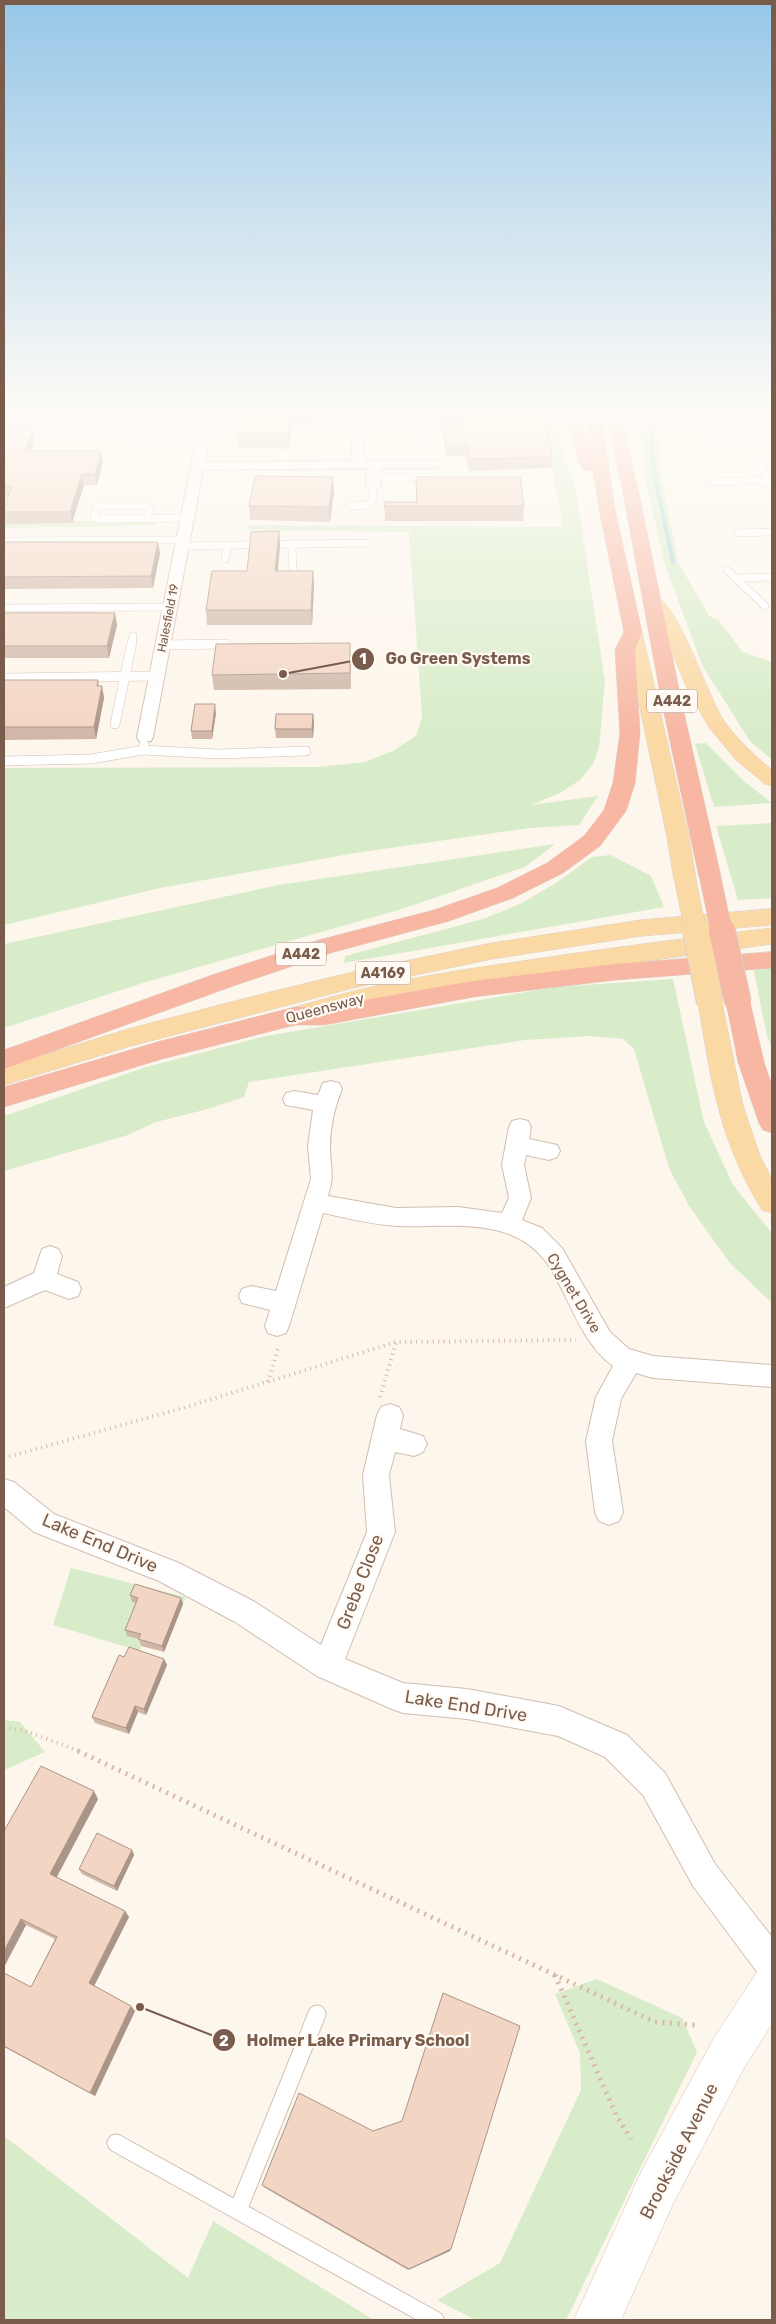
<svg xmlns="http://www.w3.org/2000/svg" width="776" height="2324" font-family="Rubik,sans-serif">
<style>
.green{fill:#d8ecc9}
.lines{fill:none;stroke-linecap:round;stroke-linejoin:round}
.stream{stroke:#a5d3da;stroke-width:4}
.lane-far2-casing{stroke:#d1beb0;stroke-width:8}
.lane-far1-casing{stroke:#d1beb0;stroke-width:10}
.lane-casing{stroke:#d1beb0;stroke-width:19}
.street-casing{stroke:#d1beb0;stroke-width:2}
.secondary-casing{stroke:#d6c0b0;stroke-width:1}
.primary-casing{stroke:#dad1cd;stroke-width:1}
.highway-casing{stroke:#dad1cd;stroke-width:1}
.path-far1{stroke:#d9b8a5;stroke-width:4;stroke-dasharray:1 4.5;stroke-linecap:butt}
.path{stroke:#d9b8a5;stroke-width:5;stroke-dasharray:2 5.5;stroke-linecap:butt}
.lane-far2{stroke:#fff;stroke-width:7}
.lane-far1{stroke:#fff;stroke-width:9}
.lane{stroke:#fff;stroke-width:17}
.street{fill:#fff;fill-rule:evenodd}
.secondary{fill:#fff;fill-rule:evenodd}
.primary{fill:#fbd9a5;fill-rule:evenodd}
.highway{fill:#f7b7a3;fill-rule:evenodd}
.primary-bridge-far1-casing{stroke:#dad1cd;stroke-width:22;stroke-linecap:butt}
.primary-bridge-casing{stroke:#dad1cd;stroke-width:28;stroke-linecap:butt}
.highway-bridge-far1-casing{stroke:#dad1cd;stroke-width:22;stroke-linecap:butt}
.highway-bridge-casing{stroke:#dad1cd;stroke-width:28;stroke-linecap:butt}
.primary-bridge-far1{stroke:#fbd9a5;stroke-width:21}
.primary-bridge{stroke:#fbd9a5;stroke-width:26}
.highway-bridge-far1{stroke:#f7b7a3;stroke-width:21}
.highway-bridge{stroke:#f7b7a3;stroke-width:26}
.wall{fill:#d1b7a8}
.shaded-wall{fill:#aa9588}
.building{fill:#f3d5c3;stroke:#aa9588}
.labels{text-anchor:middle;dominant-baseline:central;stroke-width:4.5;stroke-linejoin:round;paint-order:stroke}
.far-street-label{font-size:12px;fill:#7a5c4d;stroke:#fffaf3}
.shield{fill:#fffaf3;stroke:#a28b7f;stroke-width:1}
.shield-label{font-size:14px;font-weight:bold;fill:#7a5c4d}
.street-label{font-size:15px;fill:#7a5c4d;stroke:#fffaf3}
.near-street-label{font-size:18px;fill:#7a5c4d;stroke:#fffaf3}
.leader{fill:none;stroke:#7a5c4d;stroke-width:2}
.callout-dot{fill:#7a5c4d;stroke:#fffaf3;stroke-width:2}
.mark-label{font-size:15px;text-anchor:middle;font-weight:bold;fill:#fff}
.callout-label{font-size:16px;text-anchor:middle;font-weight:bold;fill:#7a5c4d;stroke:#fffaf3;stroke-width:4.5;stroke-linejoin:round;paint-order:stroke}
</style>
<rect width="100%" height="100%" fill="#fdf6ec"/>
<g class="green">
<polygon points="541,411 548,411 557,432 576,492 605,681 599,748 593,764 580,780 560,793 531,805 598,796 579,825 530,828 355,853 160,888 4,925 4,768 318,767 365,762 393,751 416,736 422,717 409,532 247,530 248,525 563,527"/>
<polygon points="641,411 657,411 661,473 678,562 709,616 718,620 743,652 772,662 772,760 750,741 702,665 664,562 644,473"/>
<polygon points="4,521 155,521 155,526 4,528"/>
<polygon points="706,743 746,783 772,803 714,807 695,744"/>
<polygon points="772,823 772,898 738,900 716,826"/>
<polygon points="555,844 525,867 399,910 146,982 4,1028 4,944 279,885"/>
<polygon points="611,855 651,876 664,907 344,963 345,956 483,919 522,903 556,883 592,857"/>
<polygon points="772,965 772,1050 766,1032 753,966"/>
<polygon points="673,979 704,1122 733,1185 772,1233 772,1303 730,1263 689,1206 669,1168 634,1049 623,1039 590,1036 525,1040 249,1082 244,1097 208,1109 156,1122 128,1135 4,1171 4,1116 146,1067 266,1036 556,987"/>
<path d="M71 1568 186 1597 183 1604 137 1591C142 1610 144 1631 140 1651L53 1625Z"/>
<polygon points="4,1720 20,1722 45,1752 4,1770"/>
<polygon points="597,1979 682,2018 697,2052 566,2320 475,2320 437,2300 500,2263 581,2090 580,2053 555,1994"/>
<polygon points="4,2136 188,2278 213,2221 374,2320 4,2320"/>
</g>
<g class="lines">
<polyline class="stream" points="651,411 654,473 673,562"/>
<defs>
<g id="lane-far2">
<polyline points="733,411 772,488"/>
<polyline points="757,411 768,412"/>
<polyline points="421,415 422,428"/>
<polyline points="710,418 736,418"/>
<polyline points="358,429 422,428 426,452"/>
<polyline points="4,432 202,443"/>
<polyline points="710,440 772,438"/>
<polyline points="373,477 432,477"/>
<polyline points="710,482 768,480"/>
<polyline points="350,506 372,505 373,487"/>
<polyline points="147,518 150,508 146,506 98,506 94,517 98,519 187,518"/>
<polyline points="738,533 772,532"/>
<polyline points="4,541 183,540"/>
<polyline points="292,544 293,572"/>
<polyline points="182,546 367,543"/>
<polyline points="225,559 228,546"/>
<polyline points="727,570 765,606"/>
<polyline points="735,578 772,577"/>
<polyline points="4,608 170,607"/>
<polyline points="132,643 133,636"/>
</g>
<g id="lane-far1">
<polyline points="163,645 226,644"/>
<polyline points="4,678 157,676"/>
<polyline points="115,724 132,642"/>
<polyline points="143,750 218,754 306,751"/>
<polyline points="4,761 91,759 143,750 144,744"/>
</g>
<g id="lane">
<polyline points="116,2143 435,2320"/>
<polyline points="238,2210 317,2014"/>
</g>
<g id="street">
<polygon points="202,411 214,411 205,462 352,461 352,411 364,411 364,461 436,460 443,464 436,468 380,468 380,487 373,491 366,487 367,468 203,470 153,737 151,741 139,741 137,737"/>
<path d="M331 1081 339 1083 342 1089C335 1106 330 1127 330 1146 330 1168 335 1173 328 1196L396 1208 458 1207 502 1213 509 1198 502 1165 509 1127 512 1121 520 1119 528 1121 531 1127 529 1139 557 1145 560 1151 557 1157 549 1160 526 1155 524 1165 531 1198 522 1220 542 1228 562 1248 610 1332 629 1349 653 1356 772 1365V1387L653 1378 636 1373 621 1399 612 1441 623 1512 619 1521 609 1525 599 1521 595 1512 586 1441 596 1397 613 1366C579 1341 570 1296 546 1262 512 1215 448 1228 398 1226 373 1225 347 1218 323 1213L289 1326 286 1333 277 1336 268 1333 265 1326 270 1310 242 1303 239 1296 242 1289 251 1286 276 1291 311 1179 308 1146 313 1110 286 1105 283 1099 286 1093 294 1091 318 1095 323 1083Z"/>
<polygon points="50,1246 58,1249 62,1256 57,1274 78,1282 81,1289 78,1296 69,1299 45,1290 4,1308 4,1287 34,1273 42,1249"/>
<polygon points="390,1404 399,1407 403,1415 400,1429 423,1436 427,1444 423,1452 414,1456 395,1452 389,1475 395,1532 345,1659 403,1683 467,1689 559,1706 627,1735 665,1773 715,1864 772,1937 772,1981 760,1976 693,1886 643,1795 605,1757 558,1736 467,1719 403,1713 392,1709 317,1676 235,1622 159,1581 34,1532 4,1507 4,1479 14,1482 54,1514 179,1563 255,1602 321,1645 367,1532 363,1475 377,1415 381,1407"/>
</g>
<polygon id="secondary" points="772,1967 772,2024 744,2068 673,2204 621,2320 574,2320 641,2172 714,2038 757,1972"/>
<g id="primary">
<path d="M652 594C678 600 707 695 724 721 738 740 754 755 772 770V786L765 784 736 760 708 726 686 686 659 621 643 599 646 595Z"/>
<polygon points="633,626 640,628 642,632 689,837 696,879 693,884 685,886 677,884 674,879 667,837 624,632 626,628"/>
<polygon points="772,909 772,925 641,936 492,959 353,988 254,1014 131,1046 4,1085 4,1067 128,1029 254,996 353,972 492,943 641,920"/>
<path d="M772 928V944L498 981 372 1003 299 1024 290 1021 286 1015 290 1009C364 985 440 973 516 962 601 949 687 938 772 928Z"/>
<path d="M710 993 719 996 722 1002 743 1106 760 1156 772 1179V1213L762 1210C719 1140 711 1081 698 1002L701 996Z"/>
</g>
<g id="highway">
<polygon points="562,411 577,411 590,447 585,411 600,411 615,509 642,632 635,650 640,733 635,783 626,811 600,846 563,873 513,898 449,921 334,952 233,986 4,1069 4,1050 215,974 319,940 434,910 497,888 547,863 584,836 604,810 613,783 620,733 615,650 624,632 599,509 593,471 583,470 581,467"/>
<polygon points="605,411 620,411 639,493 682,704 721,877 718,882 710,884 702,882 699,877 662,704 623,493"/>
<polygon points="772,952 772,968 615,980 473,997 324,1025 295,1025 162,1059 4,1107 4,1087 161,1041 295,1007 324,1007 473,981 615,964"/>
<polygon points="738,993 747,996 750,1002 764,1062 772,1086 772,1133 763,1130 759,1123 738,1062 726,1002 729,996"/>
</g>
</defs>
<use href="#lane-far2" class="lane-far2-casing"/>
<use href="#lane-far1" class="lane-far1-casing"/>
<use href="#lane" class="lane-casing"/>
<use href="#street" class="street-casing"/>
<use href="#secondary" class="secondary-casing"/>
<use href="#primary" class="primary-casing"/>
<use href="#highway" class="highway-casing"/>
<g class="path-far1">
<polyline points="268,1382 279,1345"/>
<polyline points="380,1397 396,1343"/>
<polyline points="4,1458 183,1408 396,1342 576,1340"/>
<polyline points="4,1728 23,1730 82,1752"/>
</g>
<g class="path">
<polyline points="78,1751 655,2022 696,2025"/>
<polyline points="555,1975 616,2115 631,2139"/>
</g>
<use href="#lane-far2" class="lane-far2"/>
<use href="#lane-far1" class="lane-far1"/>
<use href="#lane" class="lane"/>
<use href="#street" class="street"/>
<use href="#secondary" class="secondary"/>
<use href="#primary" class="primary"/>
<use href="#highway" class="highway"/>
<defs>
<polyline id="primary-bridge-far1" points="685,879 696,933"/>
<polyline id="primary-bridge" points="696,931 710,1002"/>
<polyline id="highway-bridge-far1" points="710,877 722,933"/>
<polyline id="highway-bridge" points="722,931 738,1002"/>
</defs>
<use href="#primary-bridge-far1" class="primary-bridge-far1-casing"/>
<use href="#primary-bridge" class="primary-bridge-casing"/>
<use href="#highway-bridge-far1" class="highway-bridge-far1-casing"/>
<use href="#highway-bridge" class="highway-bridge-casing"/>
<use href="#primary-bridge-far1" class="primary-bridge-far1"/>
<use href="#primary-bridge" class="primary-bridge"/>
<use href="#highway-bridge-far1" class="highway-bridge-far1"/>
<use href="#highway-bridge" class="highway-bridge"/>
</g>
<g class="wall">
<polygon points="241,411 311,411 310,425 292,425 289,449 238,448 237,434"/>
<polygon points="439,411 544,411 552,457 551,468 469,471 466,456 446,456 443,439 444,428 462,427 461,425 441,425"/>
<polygon points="4,429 35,440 31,451 103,462 97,485 84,485 72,523 5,524 4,518 4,508 8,498 4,498"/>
<polygon points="416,477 524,506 523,521 385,521 384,502 416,502"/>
<polygon points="334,492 330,522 250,520 249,506"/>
<polygon points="279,531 280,546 278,571 313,571 314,586 312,625 207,625 206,610 247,571"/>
<polygon points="4,542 160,553 153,588 4,589"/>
<polygon points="4,613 117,625 109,658 4,658"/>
<polygon points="351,658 351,689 214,690 212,675"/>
<polygon points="4,680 98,680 99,686 102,686 104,698 96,739 4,740"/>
<polygon points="216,713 212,739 192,739 191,731"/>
<polygon points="314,722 313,738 276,738 275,729"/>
<polygon points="130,1595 181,1598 183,1604 164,1652 141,1646 139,1639 127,1636 125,1630 136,1603 132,1602"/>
<polygon points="124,1657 164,1659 167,1665 146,1715 138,1712 129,1734 95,1723 92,1717"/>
<polygon points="98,1799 57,1877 125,1911 129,1917 94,1986 135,2011 95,2096 4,2047 4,1973 31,1987 55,1939 26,1925 4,1967 4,1831"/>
<polygon points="132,1850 134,1855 117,1891 82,1874 79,1869"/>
<polygon points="262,2185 450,2251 408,2270 265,2188"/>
</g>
<g class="shaded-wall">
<polygon points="292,411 292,425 289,449 288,434"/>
<polygon points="309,411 311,411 310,425"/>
<polygon points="33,429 35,440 27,462 25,451"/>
<polygon points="101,451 103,462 97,485 95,474"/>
<polygon points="82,474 84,485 72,523 70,512"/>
<polygon points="333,477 334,492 330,522 329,507"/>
<polygon points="279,531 280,546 276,586 275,571"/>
<polygon points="158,542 160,553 153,588 151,576"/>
<polygon points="313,571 314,586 312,625 311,610"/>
<polygon points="115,613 117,625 109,658 107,646"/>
<polygon points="102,686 104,698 96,739 94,727"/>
<polygon points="215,704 216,713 212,739 212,731"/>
<polygon points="313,714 314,722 313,738 312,729"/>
<polygon points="181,1598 183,1604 164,1652 162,1646"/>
<polygon points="164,1659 167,1665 146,1715 144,1709"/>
<polygon points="135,1706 138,1712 129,1734 126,1728"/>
<polygon points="94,1791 98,1799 55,1880 50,1874"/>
<polygon points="132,1850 134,1855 117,1891 114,1886"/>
<polygon points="125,1911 129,1917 93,1988 89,1983"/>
<polygon points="21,1919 26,1925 4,1967 4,1951"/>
<polygon points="131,2006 135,2011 95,2096 90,2093"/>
<polygon points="451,2249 450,2251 408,2270 409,2269"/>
</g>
<g class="building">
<polygon points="241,411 292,411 288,434 237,434"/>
<polygon points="441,411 544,411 552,457 469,459 467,445 446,445 444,428 464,427 462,414 441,414"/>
<polygon points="4,429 33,429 25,451 101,451 95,474 82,474 70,512 4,512 4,508 12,486 4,486"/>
<polygon points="255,476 333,477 329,507 249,506"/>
<polygon points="416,477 520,477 524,506 385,506 384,502 417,502"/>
<polygon points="279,531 275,571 313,571 311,610 206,610 212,571 247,571 251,532"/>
<polygon points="4,542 158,542 151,576 4,577"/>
<polygon points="4,613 115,613 107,646 4,646"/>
<polygon points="350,643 350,673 212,675 216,644"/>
<polygon points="4,680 98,680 97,686 102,686 94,727 4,727"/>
<polygon points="195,704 215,704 212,731 191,731"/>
<polygon points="276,714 313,714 312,729 275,729"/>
<polygon points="135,1584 181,1598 162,1646 138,1639 141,1634 125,1630 138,1598 130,1595"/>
<polygon points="129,1647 164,1659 144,1709 135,1706 126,1728 92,1717 119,1655 124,1657"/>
<polygon points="41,1766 94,1791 50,1874 125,1911 89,1983 131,2006 90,2093 4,2046 4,1973 31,1987 57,1937 21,1919 4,1951 4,1831"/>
<polygon points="97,1833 132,1850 114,1886 79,1869"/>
<polygon points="443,1993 520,2026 451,2249 409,2269 262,2185 299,2093 373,2131 402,2121"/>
</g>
<linearGradient id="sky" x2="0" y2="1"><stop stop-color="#97c7e8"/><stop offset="0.56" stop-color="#fefbf6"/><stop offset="1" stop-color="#fefbf6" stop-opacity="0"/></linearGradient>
<rect width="776" height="737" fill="url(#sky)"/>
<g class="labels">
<g class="far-street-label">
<text transform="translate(168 618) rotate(-79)">Halesfield 19</text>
</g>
<g class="shield">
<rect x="647" y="689.5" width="50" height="23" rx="4"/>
<rect x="276" y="942.5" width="50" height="23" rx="4"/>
<rect x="355.5" y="961.5" width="55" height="23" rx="4"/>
</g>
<g class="shield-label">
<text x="672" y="701">A442</text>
<text x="301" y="954">A442</text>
<text x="383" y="973">A4169</text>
</g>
<g class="street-label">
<text transform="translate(325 1008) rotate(-15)">Queensway</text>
<text transform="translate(574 1293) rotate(59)">Cygnet Drive</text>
</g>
<g class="near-street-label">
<text transform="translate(100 1543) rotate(23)">Lake End Drive</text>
<text transform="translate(360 1582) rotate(-69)">Grebe Close</text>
<text transform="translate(466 1706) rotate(9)">Lake End Drive</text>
<text transform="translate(679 2151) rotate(-63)">Brookside Avenue</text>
</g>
</g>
<path class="leader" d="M283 674L363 659M140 2007L224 2040"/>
<g class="callout-dot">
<circle cx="283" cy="674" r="5"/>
<circle cx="140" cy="2007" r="5"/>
<circle cx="363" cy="659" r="12"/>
<circle cx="224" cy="2040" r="12"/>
</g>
<g class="mark-label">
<text x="363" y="664">1</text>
<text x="224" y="2046">2</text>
</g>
<g class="callout-label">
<text x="458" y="664">Go Green Systems</text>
<text x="358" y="2046">Holmer Lake Primary School</text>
</g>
<rect width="776" height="2324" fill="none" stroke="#7a5c4d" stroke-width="10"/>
</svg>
